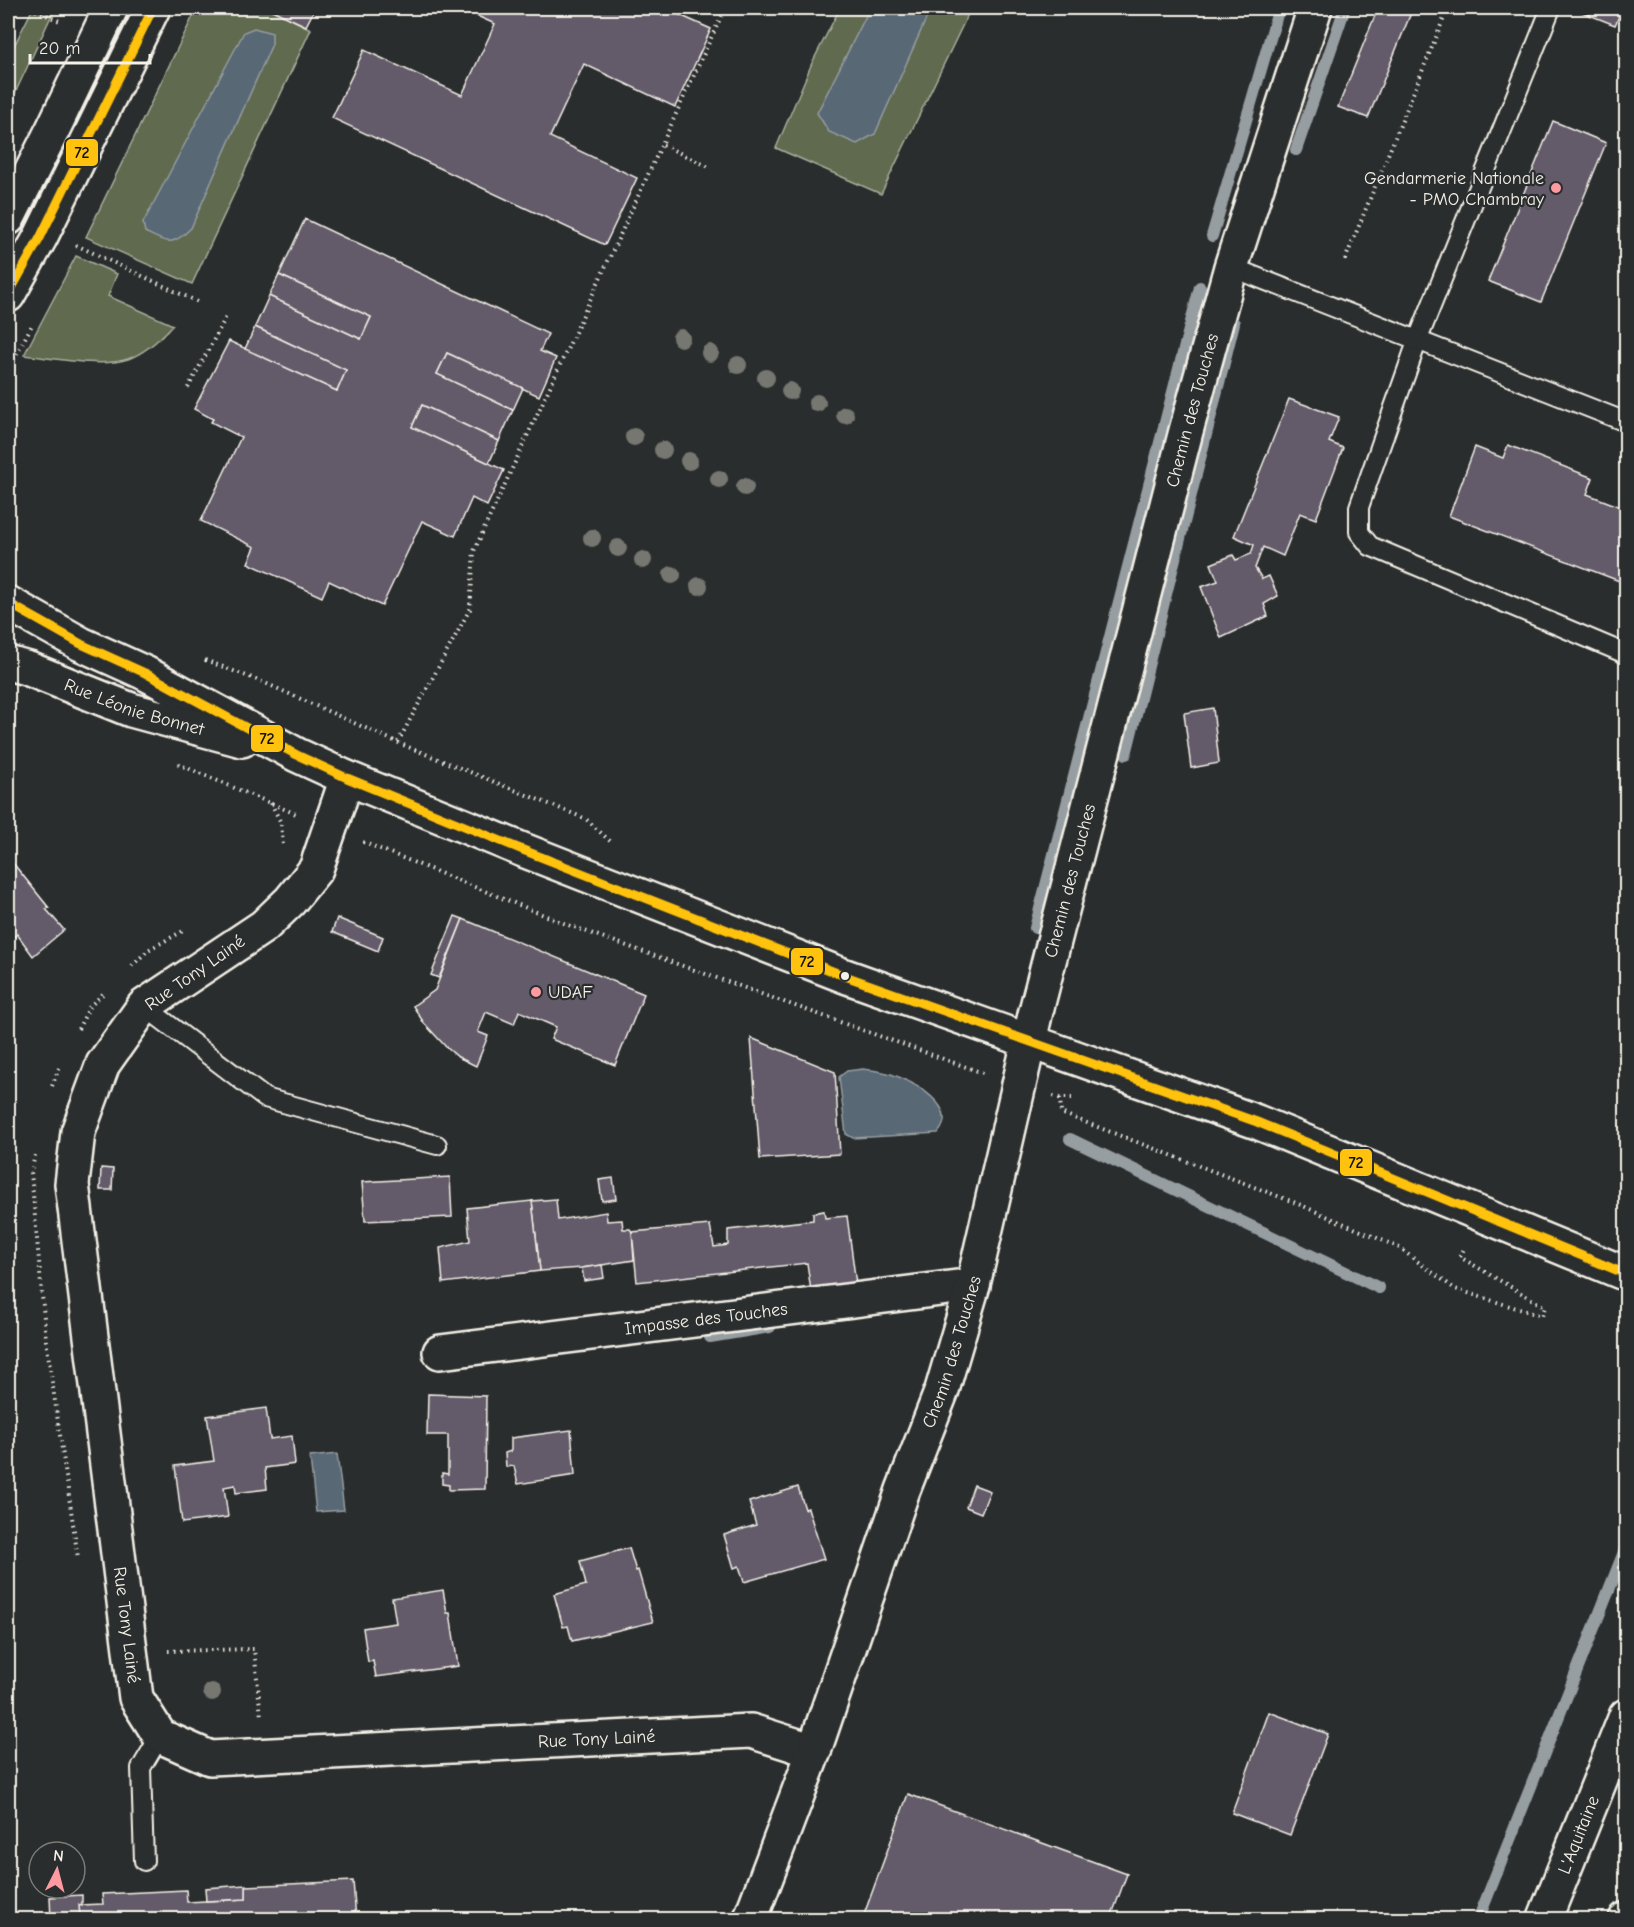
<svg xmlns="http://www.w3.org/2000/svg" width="1634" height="1927" font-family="'Comic Neue',sans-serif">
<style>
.green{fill:#606a50;stroke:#aaae9c;stroke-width:1.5}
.water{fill:#586774;stroke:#969ea2;stroke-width:1.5}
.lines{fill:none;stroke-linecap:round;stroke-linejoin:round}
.stream{stroke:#969ea2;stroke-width:12}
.building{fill:#635a6a;stroke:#f4f1e8;stroke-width:1.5}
.service-casing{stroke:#f4f1e8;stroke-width:22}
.minor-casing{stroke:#f4f1e8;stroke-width:38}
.tertiary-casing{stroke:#f4f1e8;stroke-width:38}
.motorway-casing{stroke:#f4f1e8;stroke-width:38}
.path{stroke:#f4f1e8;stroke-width:4;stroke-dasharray:1.5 4.5;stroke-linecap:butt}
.service{stroke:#2a2d2e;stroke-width:18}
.minor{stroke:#2a2d2e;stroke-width:33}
.tertiary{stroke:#2a2d2e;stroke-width:33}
.motorway{stroke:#2a2d2e;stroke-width:33}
.bus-1-casing{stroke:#2a2d2e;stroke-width:14}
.bus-1{stroke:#ffc20e;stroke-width:9}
.tree{fill:#74776f}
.poi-dot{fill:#ff9aa2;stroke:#2a2d2e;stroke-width:2}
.bus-dot{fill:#f4f1e8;stroke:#2a2d2e;stroke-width:2}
.labels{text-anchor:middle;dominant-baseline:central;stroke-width:4.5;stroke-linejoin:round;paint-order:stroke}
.poi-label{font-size:18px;fill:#f4f1e8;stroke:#2a2d2e;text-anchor:end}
.street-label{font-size:18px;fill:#f4f1e8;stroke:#2a2d2e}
.line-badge{stroke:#2a2d2e;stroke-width:2}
.pale-badge-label{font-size:16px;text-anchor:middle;font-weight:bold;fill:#111}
</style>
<rect width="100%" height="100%" fill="#2a2d2e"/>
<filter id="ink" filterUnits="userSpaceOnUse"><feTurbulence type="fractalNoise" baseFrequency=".0167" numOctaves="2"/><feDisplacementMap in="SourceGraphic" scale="12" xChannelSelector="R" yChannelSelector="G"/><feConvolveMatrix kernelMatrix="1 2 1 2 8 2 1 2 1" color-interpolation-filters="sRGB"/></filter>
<g filter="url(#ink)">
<g class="green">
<polygon points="33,8 55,8 8,108 8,58"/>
<polygon points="197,8 268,8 311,29 192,284 86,237"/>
<polygon points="840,8 971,8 881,194 776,148 812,63"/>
<path d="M76 256 117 274 108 296 173 325C161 338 145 353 128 359 103 368 52 358 24 355Z"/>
</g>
<g class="water">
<polygon points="870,8 931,8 875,134 857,144 829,132 817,113"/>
<path d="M254 28 272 33V44L191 228C172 247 168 243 145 232L143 223 244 32Z"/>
<path d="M863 1069C872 1070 882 1071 891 1074 912 1081 961 1107 938 1133L853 1138 846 1134 839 1077 847 1071Z"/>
<polygon points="337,1454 344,1510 316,1512 310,1457"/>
</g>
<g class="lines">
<g class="stream">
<polyline points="1296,150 1345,8"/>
<polyline points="1212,236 1279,8"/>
<polyline points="1126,754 1234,323"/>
<polyline points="1035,928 1200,287"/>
<polyline points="1070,1139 1379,1288"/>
<polyline points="710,1337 770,1327"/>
<polyline points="1478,1920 1626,1547"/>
</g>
</g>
<g class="building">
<polygon points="268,8 315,8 306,26"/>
<polygon points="459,8 664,8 711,29 675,107 584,64 550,137 637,178 605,245 332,118 364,50 462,95 495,24"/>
<polygon points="1378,8 1413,8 1368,118 1338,107"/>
<polygon points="1581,8 1623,8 1615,25 1579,11"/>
<polygon points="1553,121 1606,143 1541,302 1488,281"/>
<polygon points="305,219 548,334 540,351 556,358 539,396 447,353 437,374 513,410 499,441 422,405 412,427 504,470 487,506 472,498 455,536 422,521 382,606 329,581 322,597 248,563 255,547 201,521 241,437 211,422 213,419 194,409 229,341 337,391 346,370 255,327 269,296 361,339 371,317 279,275"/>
<polygon points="279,275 371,317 361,339 269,296"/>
<polygon points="255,327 346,370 337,391 245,349"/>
<polygon points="447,353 523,388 513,410 437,374"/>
<polygon points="1289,399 1339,417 1329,442 1343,448 1316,519 1300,513 1283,556 1263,547 1255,568 1262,579 1269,576 1278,596 1264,604 1268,616 1221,638 1201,587 1218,581 1211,564 1233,555 1236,560 1251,554 1254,545 1234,536"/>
<polygon points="422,405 499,441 489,463 412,427"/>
<polygon points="1508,445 1593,478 1587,494 1626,509 1626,572 1622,582 1449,516 1475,447 1503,458"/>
<polygon points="1213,708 1219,763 1191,768 1184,713"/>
<polygon points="8,857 49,908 46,909 64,930 33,956 17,934 14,937 8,929"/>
<polygon points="455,916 463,919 439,978 431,975"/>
<polygon points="337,918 383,937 378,951 332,932"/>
<polygon points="463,919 644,994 615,1065 551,1039 556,1027 519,1011 514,1024 486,1012 478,1032 488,1036 476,1066 458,1057 446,1047 424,1023 413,1006 435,990"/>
<polygon points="751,1038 835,1072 840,1154 760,1159"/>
<polygon points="101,1168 113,1169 112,1190 100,1190"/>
<polygon points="450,1177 452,1217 365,1221 362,1182"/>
<polygon points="613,1178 616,1199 602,1201 599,1180"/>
<polygon points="556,1199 558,1220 606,1212 607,1221 622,1220 623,1229 630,1229 632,1232 634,1260 582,1268 540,1271 532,1201"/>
<polygon points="532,1201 540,1271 443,1283 440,1248 470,1241 467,1208"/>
<polygon points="824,1211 825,1218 847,1216 856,1284 811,1291 807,1263 637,1282 632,1232 710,1225 714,1247 728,1245 728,1230 813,1220 813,1213"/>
<polygon points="602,1265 604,1278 584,1281 582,1268"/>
<polygon points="428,1394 486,1396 485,1489 449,1490 449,1485 442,1484 442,1473 448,1474 448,1435 427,1435"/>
<polygon points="266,1408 270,1439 292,1436 295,1464 265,1468 267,1489 236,1493 235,1485 224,1487 228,1517 182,1523 175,1466 214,1461 207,1416"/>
<polygon points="571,1430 575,1475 518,1484 514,1466 506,1467 505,1453 511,1451 511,1438"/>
<polygon points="974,1485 990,1491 981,1513 966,1507"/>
<polygon points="798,1487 805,1509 808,1508 824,1559 744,1582 739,1566 734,1568 724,1535 756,1525 749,1502"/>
<polygon points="629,1548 636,1571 638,1570 653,1622 572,1641 568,1626 563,1627 554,1594 586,1585 580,1561"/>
<polygon points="443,1590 447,1613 450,1613 458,1666 376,1677 373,1661 368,1662 363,1628 396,1623 392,1598"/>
<polygon points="1269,1712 1328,1734 1290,1835 1232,1813"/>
<polygon points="908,1794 1127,1874 1110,1920 862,1920"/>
<polygon points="353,1881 356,1920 80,1920 79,1905 103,1904 102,1894 186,1890 187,1902 206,1901 246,1899 246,1886"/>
<polygon points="246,1885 246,1899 206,1901 205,1888"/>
<polygon points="82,1895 82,1906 79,1905 80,1920 51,1920 50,1897"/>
</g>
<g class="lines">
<defs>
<g id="service">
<polyline points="1551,8 1418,339 1359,507 1359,532 1370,546 1626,654"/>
<polyline points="1231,267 1626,422"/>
<polyline points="144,1006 265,1098 437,1145"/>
<polyline points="144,1861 141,1768 160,1736"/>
</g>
<g id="minor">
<polyline points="8,603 81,644 145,673 297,755 347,778 523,850 845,976 1257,1122 1626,1274"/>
<path id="s1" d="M8 663 29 669 131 710 242 740"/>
<path id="s2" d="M347 778 316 869 290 901 264 926 144 1006 103 1064 78 1132 72 1184 136 1698 160 1736 210 1758 751 1731 814 1751"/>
<path id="s3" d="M440 1352 973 1285"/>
<path id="s4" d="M750 1920 814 1751 903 1490 942 1390 973 1285 1035 1015 1186 431 1231 267 1315 8"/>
</g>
<g id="tertiary">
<polyline points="8,218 53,129 111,8"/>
<polyline points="8,295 40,238 153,8"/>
</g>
<g id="motorway">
<path id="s5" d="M1544 1920 1626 1716"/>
<polyline points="1626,1920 1626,1919"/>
</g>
</defs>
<use href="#service" class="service-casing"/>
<use href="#minor" class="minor-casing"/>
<use href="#tertiary" class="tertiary-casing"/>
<use href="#motorway" class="motorway-casing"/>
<g class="path">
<polyline points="30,8 62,22"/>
<polyline points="663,145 711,168"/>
<polyline points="76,245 198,302"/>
<polyline points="1345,260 1448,8"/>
<polyline points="8,370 32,325"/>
<polyline points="188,388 226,317"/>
<polyline points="205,660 265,683 401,744 586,819 612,843"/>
<polyline points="398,742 470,609 474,551 725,8"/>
<polyline points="178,764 296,814"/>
<polyline points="271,803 281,823 283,845"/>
<polyline points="363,842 571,926 983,1073"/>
<polyline points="132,966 148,950 185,930"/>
<polyline points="78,1029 90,1006 105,992"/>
<polyline points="52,1086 59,1068"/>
<polyline points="1053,1096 1060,1098 1072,1098"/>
<polyline points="1060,1098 1061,1113 1296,1203 1398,1247 1455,1289 1542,1316 1545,1307 1460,1257 1465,1247"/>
<polyline points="35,1155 31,1172 46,1340 78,1558"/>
<polyline points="168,1651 254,1649 261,1717"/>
</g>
<use href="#service" class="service"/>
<use href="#minor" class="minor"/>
<use href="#tertiary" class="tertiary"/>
<use href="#motorway" class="motorway"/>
<defs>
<g id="bus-1">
<polyline points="8,295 40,238 153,8"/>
<polyline points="8,603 81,644 145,673 297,755 347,778 523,850 845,976 1257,1122 1626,1274"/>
</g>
</defs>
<use href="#bus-1" class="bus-1-casing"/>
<use href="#bus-1" class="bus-1"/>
</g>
<g class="tree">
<circle cx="681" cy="338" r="9"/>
<circle cx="710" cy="353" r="9"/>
<circle cx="738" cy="365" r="9"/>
<circle cx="766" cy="378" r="9"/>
<circle cx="790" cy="391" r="9"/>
<circle cx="817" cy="403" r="9"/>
<circle cx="845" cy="415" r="9"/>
<circle cx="634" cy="437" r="9"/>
<circle cx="663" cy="450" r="9"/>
<circle cx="689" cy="461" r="9"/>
<circle cx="719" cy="479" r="9"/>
<circle cx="745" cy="487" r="9"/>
<circle cx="592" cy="538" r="9"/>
<circle cx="618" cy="548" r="9"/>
<circle cx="643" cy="560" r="9"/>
<circle cx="672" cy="575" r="9"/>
<circle cx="699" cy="586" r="9"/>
<circle cx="212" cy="1692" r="9"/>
</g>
</g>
<g class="poi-dot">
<circle cx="1556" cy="188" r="6"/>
<circle cx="536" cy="992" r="6"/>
</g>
<circle class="bus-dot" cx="845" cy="976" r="5"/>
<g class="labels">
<g class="poi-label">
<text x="1544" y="178">Gendarmerie Nationale<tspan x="1544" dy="21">- PMO Chambray</tspan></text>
<text x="548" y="992" text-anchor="start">UDAF</text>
</g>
<g class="street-label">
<text stroke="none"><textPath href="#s4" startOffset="1575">Chemin des Touches</textPath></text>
<text stroke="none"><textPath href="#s1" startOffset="134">Rue Léonie Bonnet</textPath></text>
<text stroke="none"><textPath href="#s4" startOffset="1089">Chemin des Touches</textPath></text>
<text transform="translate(195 973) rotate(-35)">Rue Tony Lainé</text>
<text stroke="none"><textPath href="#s3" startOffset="268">Impasse des Touches</textPath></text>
<text stroke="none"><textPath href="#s4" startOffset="603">Chemin des Touches</textPath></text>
<text stroke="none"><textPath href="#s2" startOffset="958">Rue Tony Lainé</textPath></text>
<text stroke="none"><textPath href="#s2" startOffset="1518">Rue Tony Lainé</textPath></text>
<text stroke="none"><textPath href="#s5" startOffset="92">L'Aquitaine</textPath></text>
</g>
</g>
<g class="line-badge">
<rect x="65" y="138" width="34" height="29" rx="6" fill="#ffc20e"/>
<rect x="250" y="724" width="34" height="29" rx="6" fill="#ffc20e"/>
<rect x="790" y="947" width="34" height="29" rx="6" fill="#ffc20e"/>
<rect x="1339" y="1148" width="34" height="29" rx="6" fill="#ffc20e"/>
</g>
<g class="pale-badge-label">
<text x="82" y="158">72</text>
<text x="267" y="744">72</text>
<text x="807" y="967">72</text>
<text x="1356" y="1168">72</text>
</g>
<rect width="1634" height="1927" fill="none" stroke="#2a2d2e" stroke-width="30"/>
<rect x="15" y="15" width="1604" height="1897" fill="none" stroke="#f4f1e8" stroke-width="2" filter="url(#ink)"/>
<g transform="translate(57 1870) rotate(6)"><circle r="28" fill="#2a2d2e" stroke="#7b7b78" stroke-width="1.5"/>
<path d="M0-4.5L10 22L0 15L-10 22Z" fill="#ff9aa2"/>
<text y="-9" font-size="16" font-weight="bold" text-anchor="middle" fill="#f4f1e8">N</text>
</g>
<path d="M30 54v9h120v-9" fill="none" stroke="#f4f1e8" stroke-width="3"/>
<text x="39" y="54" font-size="18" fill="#f4f1e8" stroke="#2a2d2e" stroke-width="4.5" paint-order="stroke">20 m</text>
</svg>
